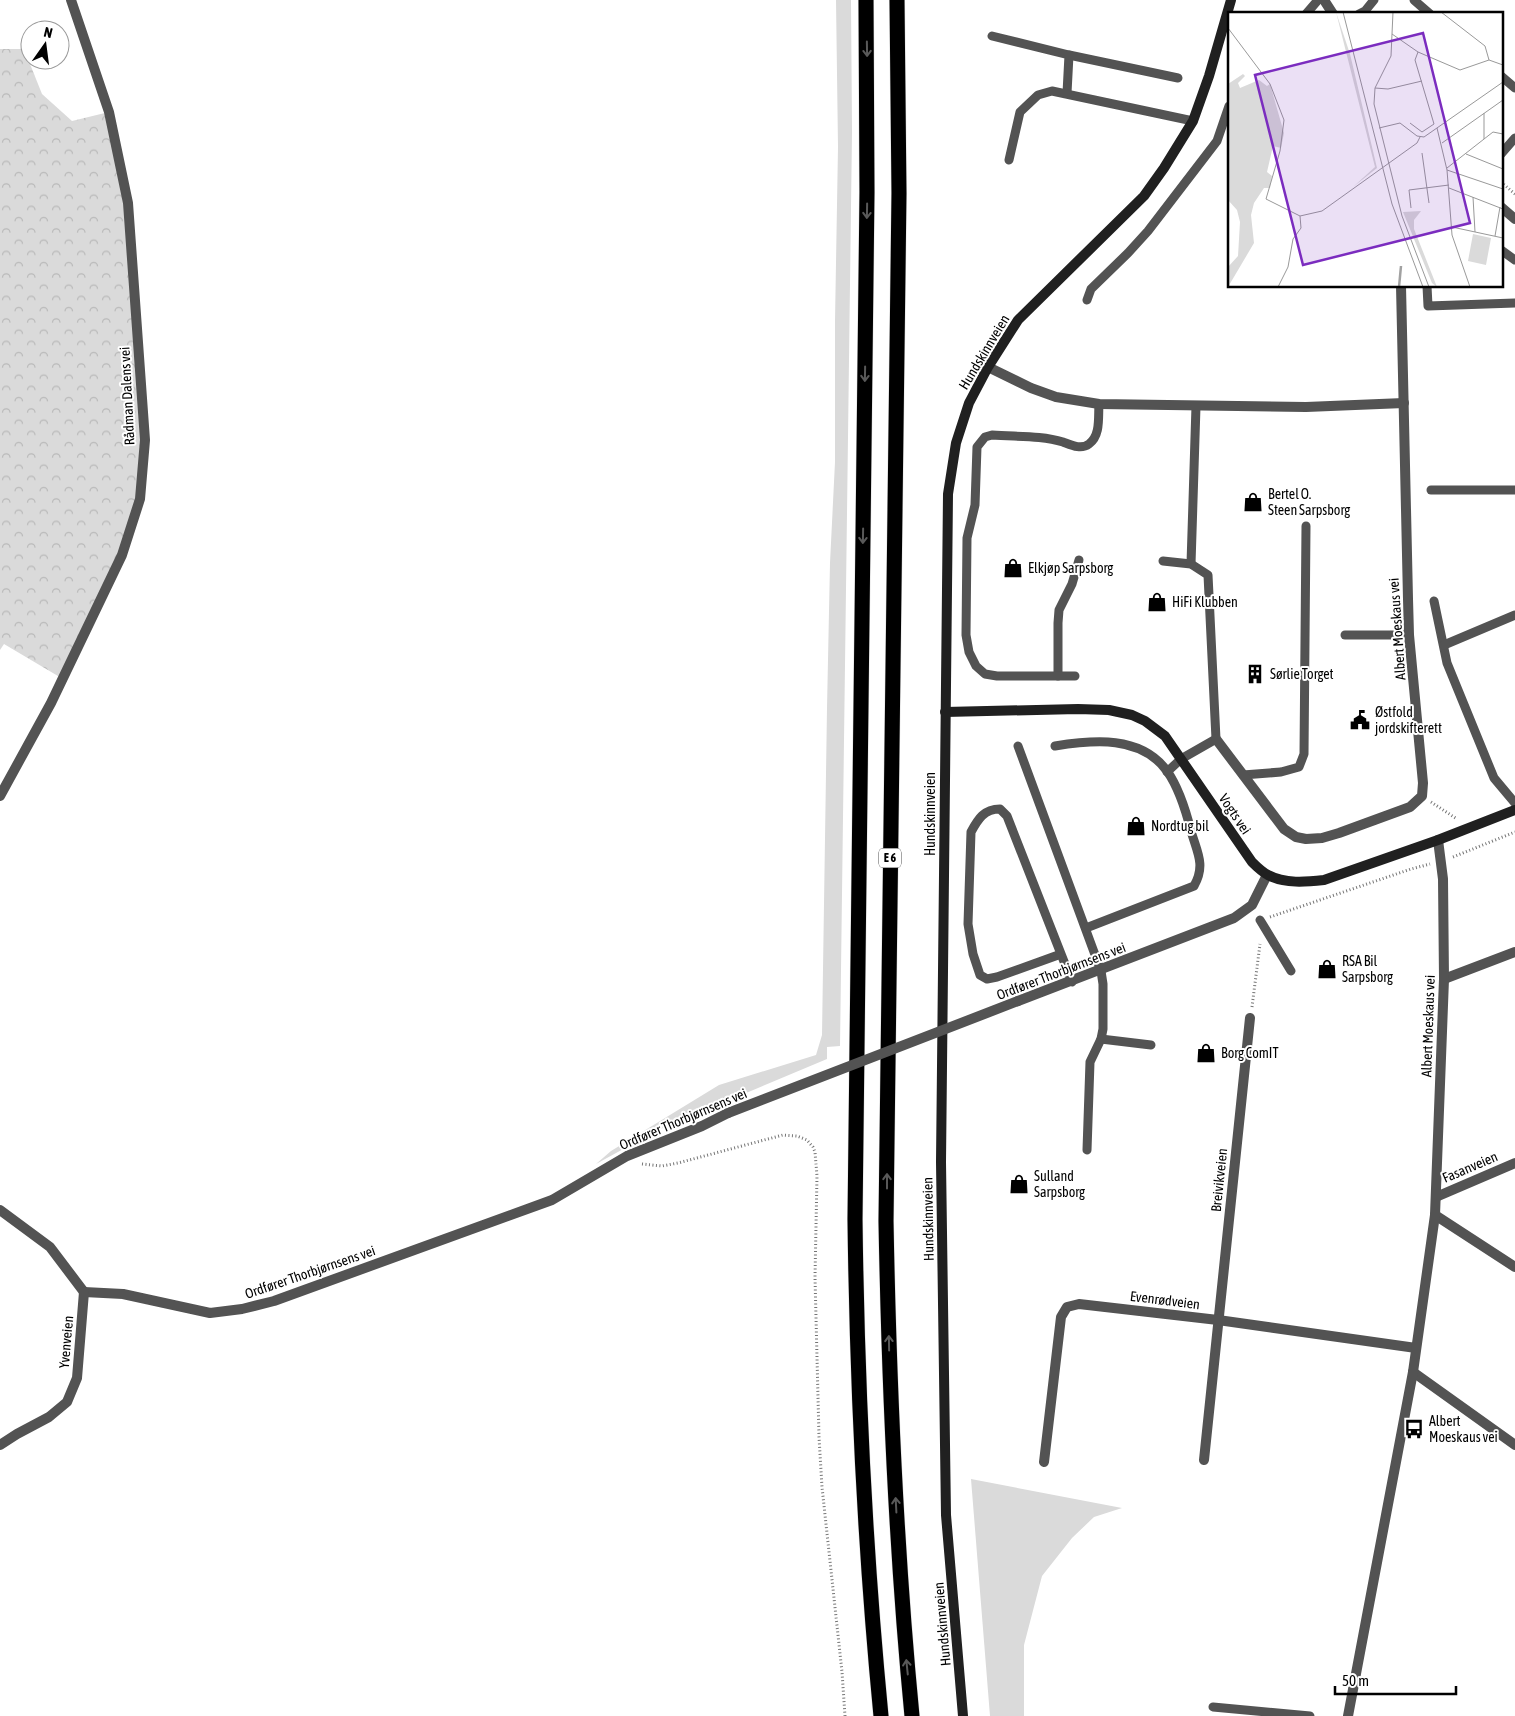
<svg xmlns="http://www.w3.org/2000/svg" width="1515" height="1716" font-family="'Asap Condensed',sans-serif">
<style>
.grass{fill:#dadada}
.forest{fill:url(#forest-crowns)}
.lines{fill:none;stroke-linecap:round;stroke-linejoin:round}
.highway-casing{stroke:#dbdbdb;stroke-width:16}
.path{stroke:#757575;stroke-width:3;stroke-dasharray:1 2.5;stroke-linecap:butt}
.lane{stroke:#535353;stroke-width:9}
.street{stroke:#535353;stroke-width:10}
.secondary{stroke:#202020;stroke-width:10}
.highway{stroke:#000;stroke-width:15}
.street-bridge{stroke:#535353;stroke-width:10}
.oneway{stroke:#595959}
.labels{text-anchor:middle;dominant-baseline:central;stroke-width:4;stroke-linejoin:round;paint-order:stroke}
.shield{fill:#fff;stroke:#4c4c4c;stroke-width:1}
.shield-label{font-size:12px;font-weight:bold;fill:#000}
.street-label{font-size:14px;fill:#000;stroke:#fff}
.poi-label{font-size:14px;fill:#000;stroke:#fff;text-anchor:start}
.inset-river{fill:none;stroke:#a1a1a1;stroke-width:2.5}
.inset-road{fill:none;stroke:#999;stroke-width:1}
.view{fill:#7b2cbf;fill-opacity:0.15;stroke:#7b2cbf;stroke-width:2.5}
.inset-edge{fill:none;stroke:#000;stroke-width:2.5}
</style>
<defs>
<pattern id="forest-crowns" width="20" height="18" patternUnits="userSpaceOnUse" patternTransform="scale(1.25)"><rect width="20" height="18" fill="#dadada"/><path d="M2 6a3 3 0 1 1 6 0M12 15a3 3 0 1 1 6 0" fill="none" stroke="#b9b9b9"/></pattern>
</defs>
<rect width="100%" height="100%" fill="#fff"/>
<g class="grass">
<polygon points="836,0 851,0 852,132 840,1046 827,1047 827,1059 658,1130 596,1164 611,1151 719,1085 816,1055 822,1035 827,708 830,563 835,462 835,321 838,147"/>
<polygon points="971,1479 1122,1508 1094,1517 1072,1538 1042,1576 1024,1645 1024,1716 990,1716"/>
</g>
<polygon class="forest" points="0,49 24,49 42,94 72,121 109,112 128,203 145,440 140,499 122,555 63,679 4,644 0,650"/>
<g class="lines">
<defs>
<g id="highway">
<path d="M866 0 867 192 855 1219C857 1386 865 1551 881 1716"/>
<path d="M897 0 899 193 886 1221C889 1386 896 1551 912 1716"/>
</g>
</defs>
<use href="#highway" class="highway-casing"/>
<g class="path">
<polyline points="1501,182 1515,194"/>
<polyline points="1431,802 1457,819"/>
<polyline points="1453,857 1515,832"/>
<polyline points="1270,917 1411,869 1430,864"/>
<polyline points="1252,1007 1260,944"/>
<polyline points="642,1164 662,1166 678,1163 783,1135 797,1136 807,1140 813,1147 815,1152 817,1176 815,1277 819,1437 822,1487 842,1672 845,1716"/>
</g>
<g class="lane">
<polyline points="1414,0 1430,14"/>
<polyline points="1306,14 1318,0"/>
<polyline points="1359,14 1365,11 1374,0"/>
<polyline points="992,36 1069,55 1067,93"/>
<polyline points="1069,55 1178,78"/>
<polyline points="1501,76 1515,88"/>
<polyline points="1501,154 1515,138"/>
<polyline points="1009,160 1020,112 1038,95 1052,91 1193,121"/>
<polyline points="1501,250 1515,260"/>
<polyline points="1427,286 1428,306 1515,303"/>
<polyline points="1087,300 1091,289 1128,253 1148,231 1217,141 1229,106"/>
<polyline points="1431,490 1515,490"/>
<polyline points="1163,561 1191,564 1208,575 1216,739 1181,759 1167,772"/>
<polyline points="1191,564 1196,406"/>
<polyline points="1434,601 1447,663 1494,778 1515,803"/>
<polyline points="1345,635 1409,635"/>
<polyline points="1444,645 1515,615"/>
<polyline points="1058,676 1058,623 1059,610 1072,584 1079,560"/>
<path d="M1075 676H997L985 674 976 666 969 652 966 635 967 538 975 505 977 447 985 437 992 435C1015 437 1041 435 1063 442 1071 445 1081 450 1089 444 1101 435 1098 417 1099 404"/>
<polyline points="1018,746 1101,971 1103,984 1103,1029 1101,1039 1090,1062 1087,1150"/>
<path d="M1055 746C1093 740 1141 735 1167 771 1179 788 1186 811 1191 831 1197 852 1206 865 1194 886L1086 928"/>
<polyline points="1243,775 1281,772 1299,767 1304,754 1306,526"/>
<polyline points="1260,920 1291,971"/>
<path d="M1061 954 997 977 987 979 980 975 973 954 968 924 971 832C978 819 984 809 1000 809L1007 816 1072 982"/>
<polyline points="1101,1039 1151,1045"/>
<polyline points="1213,1707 1310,1716"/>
</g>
<g class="street">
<polyline points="1324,0 1333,14"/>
<polyline points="1501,207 1515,219"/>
<polyline points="988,367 1031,388 1056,397 1099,404 1306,407 1404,403"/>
<polyline points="1216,739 1284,829 1296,837 1306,839 1322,838 1339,833 1410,807 1422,796 1423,783 1409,635 1408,599 1401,286"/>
<polyline points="0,796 51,703 122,555 140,499 145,440 128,203 109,112 71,0"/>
<polyline points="1444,979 1515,952"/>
<polyline points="1018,1001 1234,918 1252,905 1267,875"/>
<polyline points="1436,1197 1515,1163"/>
<polyline points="0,1210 50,1247 84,1292"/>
<polyline points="1435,1215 1515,1267"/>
<polyline points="84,1292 123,1294 210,1313 242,1309 274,1301 552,1200 627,1156 702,1126 728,1113"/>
<polyline points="1413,1372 1515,1445"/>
<polyline points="0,1445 17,1434 49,1417 67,1402 77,1378 84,1292"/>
<polyline points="1204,1460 1250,1018"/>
<polyline points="1044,1462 1061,1317 1067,1307 1079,1304 1218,1320 1416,1348"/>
<polyline points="1348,1716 1413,1372 1435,1215 1444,979 1443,879 1438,840"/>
</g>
<g class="secondary">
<path d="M945 712 1078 709 1109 710 1132 715 1145 721 1165 736 1252 862C1256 866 1262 872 1268 875 1285 884 1306 882 1324 880L1438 840 1515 810"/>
<polyline points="963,1716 946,1515 941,1162 948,494 956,443 969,403 988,367 1018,320 1144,196 1164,168 1193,121 1209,76 1231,0"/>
</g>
<use href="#highway" class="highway"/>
<polyline class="street-bridge" points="728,1113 1018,1001"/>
</g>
<defs><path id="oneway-shaft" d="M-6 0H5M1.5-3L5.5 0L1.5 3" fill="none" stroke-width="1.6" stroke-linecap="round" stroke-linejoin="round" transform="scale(1.25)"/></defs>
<g class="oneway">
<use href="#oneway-shaft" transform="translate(867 49) rotate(89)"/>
<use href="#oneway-shaft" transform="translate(867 211) rotate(91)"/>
<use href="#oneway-shaft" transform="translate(865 374) rotate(91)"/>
<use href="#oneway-shaft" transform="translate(863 536) rotate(91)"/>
<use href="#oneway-shaft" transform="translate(887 1181) rotate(-90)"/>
<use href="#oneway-shaft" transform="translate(889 1343) rotate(-91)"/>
<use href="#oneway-shaft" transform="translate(896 1505) rotate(-93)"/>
<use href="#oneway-shaft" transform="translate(907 1667) rotate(-96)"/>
</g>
<defs>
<symbol id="shop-bare" viewBox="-9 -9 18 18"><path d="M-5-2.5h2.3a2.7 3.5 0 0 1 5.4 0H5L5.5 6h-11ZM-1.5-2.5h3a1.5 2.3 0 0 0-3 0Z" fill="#000" stroke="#fff" stroke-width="2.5" paint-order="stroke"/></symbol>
<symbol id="building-bare" viewBox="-9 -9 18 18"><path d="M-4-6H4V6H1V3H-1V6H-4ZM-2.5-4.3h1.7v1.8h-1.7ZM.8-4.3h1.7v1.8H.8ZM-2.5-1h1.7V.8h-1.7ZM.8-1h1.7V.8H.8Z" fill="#000" stroke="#fff" stroke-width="2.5" paint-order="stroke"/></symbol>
<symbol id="civic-bare" viewBox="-9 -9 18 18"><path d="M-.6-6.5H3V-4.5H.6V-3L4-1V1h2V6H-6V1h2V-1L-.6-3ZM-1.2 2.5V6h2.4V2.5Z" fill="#000" stroke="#fff" stroke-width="2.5" paint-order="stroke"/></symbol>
<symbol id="bus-bare" viewBox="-9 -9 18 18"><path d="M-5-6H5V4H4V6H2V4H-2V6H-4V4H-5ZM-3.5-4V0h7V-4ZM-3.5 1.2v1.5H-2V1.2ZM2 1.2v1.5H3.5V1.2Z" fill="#000" stroke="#fff" stroke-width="2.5" paint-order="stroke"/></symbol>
</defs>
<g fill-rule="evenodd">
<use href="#shop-bare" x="1239" y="488" width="28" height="28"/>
<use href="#shop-bare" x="999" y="554" width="28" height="28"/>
<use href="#shop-bare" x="1143" y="588" width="28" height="28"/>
<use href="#building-bare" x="1241" y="660" width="28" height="28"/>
<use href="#civic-bare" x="1346" y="706" width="28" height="28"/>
<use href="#shop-bare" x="1122" y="812" width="28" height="28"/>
<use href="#shop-bare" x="1313" y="955" width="28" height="28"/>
<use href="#shop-bare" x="1192" y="1039" width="28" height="28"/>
<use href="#shop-bare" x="1005" y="1170" width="28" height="28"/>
<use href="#bus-bare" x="1400" y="1415" width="28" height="28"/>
</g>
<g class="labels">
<rect class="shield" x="879" y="848.5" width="22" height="19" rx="4"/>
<g class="shield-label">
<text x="890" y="858">E 6</text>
</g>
<g class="street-label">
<text transform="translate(984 352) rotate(-59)">Hundskinnveien</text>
<text transform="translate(127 396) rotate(-93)">Rådman Dalens vei</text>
<text transform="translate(1397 629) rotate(-94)">Albert Moeskaus vei</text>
<text transform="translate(930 814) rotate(-90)">Hundskinnveien</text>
<text transform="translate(1235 814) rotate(56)">Vogts vei</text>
<text transform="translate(1061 971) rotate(-21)">Ordfører Thorbjørnsens vei</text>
<text transform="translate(1428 1026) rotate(-88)">Albert Moeskaus vei</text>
<text transform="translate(683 1119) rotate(-23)">Ordfører Thorbjørnsens vei</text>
<text transform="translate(1470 1167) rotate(-23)">Fasanveien</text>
<text transform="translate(1219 1180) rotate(-84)">Breivikveien</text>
<text transform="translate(928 1219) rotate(-91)">Hundskinnveien</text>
<text transform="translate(310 1272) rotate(-19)">Ordfører Thorbjørnsens vei</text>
<text transform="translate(1165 1300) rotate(7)">Evenrødveien</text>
<text transform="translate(66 1342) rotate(-85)">Yvenveien</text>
<text transform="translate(942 1624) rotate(-95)">Hundskinnveien</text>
</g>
<g class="poi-label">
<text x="1268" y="494">Bertel O.<tspan x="1268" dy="16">Steen Sarpsborg</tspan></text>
<text x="1028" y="568">Elkjøp Sarpsborg</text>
<text x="1172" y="602">HiFi Klubben</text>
<text x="1270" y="674">Sørlie Torget</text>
<text x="1375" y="712">Østfold<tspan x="1375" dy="16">jordskifterett</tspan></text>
<text x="1151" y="826">Nordtug bil</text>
<text x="1342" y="961">RSA Bil<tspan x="1342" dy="16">Sarpsborg</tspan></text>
<text x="1221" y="1053">Borg ComIT</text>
<text x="1034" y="1176">Sulland<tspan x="1034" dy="16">Sarpsborg</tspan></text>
<text x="1429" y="1421">Albert<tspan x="1429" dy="16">Moeskaus vei</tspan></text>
</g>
</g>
<g transform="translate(1228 12)">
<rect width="275" height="275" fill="#fff"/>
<path d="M108 0 122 42 149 156 125 175 147 155ZM193 199 186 208V217L209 275 204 271 175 200ZM245 222 263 226 258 253 240 249Z" fill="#dadada"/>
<path d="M15 62 17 64 10 71 12 76 31 68 39 74 42 72 56 121 53 136 45 134 39 160 44 164 42 176H36L26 191 23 203 26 231 0 275V255L10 244 12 210 9 198 0 188V72Z" fill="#dadada"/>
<path class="inset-river" d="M171 275 173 254"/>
<path class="inset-road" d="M115 0 164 192 195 275M165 0 163 44 147 76 146 92 174 204 201 275M213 0 257 34 261 48 275 53M0 16 42 72 56 108 52 139 38 187 72 204M164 22 190 40 187 48 206 112 194 120 182 111M190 40 232 58 261 48M147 76 160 77 194 69M151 116 172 111 189 124 196 125 275 70M209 116 219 158 224 223 242 275M256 127V101M214 131 275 88M194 141 201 191M238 142 275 157M219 156 265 120 275 122M219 158 275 177M221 176 275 197M245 185 247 220M183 196 181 178 221 173M72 204 94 199 189 131 192 125M224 215 275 226M267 224 272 195M50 275 60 255 65 227 73 216 72 204"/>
<path class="view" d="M195 21 242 211 75 253 27 63Z"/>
<rect width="275" height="275" class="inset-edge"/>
</g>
<g transform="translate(45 45) rotate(14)"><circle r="24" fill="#ffffff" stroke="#999999"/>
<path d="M0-4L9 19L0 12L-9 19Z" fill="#000000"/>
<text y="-8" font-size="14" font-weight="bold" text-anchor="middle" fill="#000000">N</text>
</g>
<path d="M1335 1686v8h121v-8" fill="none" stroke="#000000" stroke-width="2.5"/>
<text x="1342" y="1686" font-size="15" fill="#000000" stroke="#ffffff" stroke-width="4" paint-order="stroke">50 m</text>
</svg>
